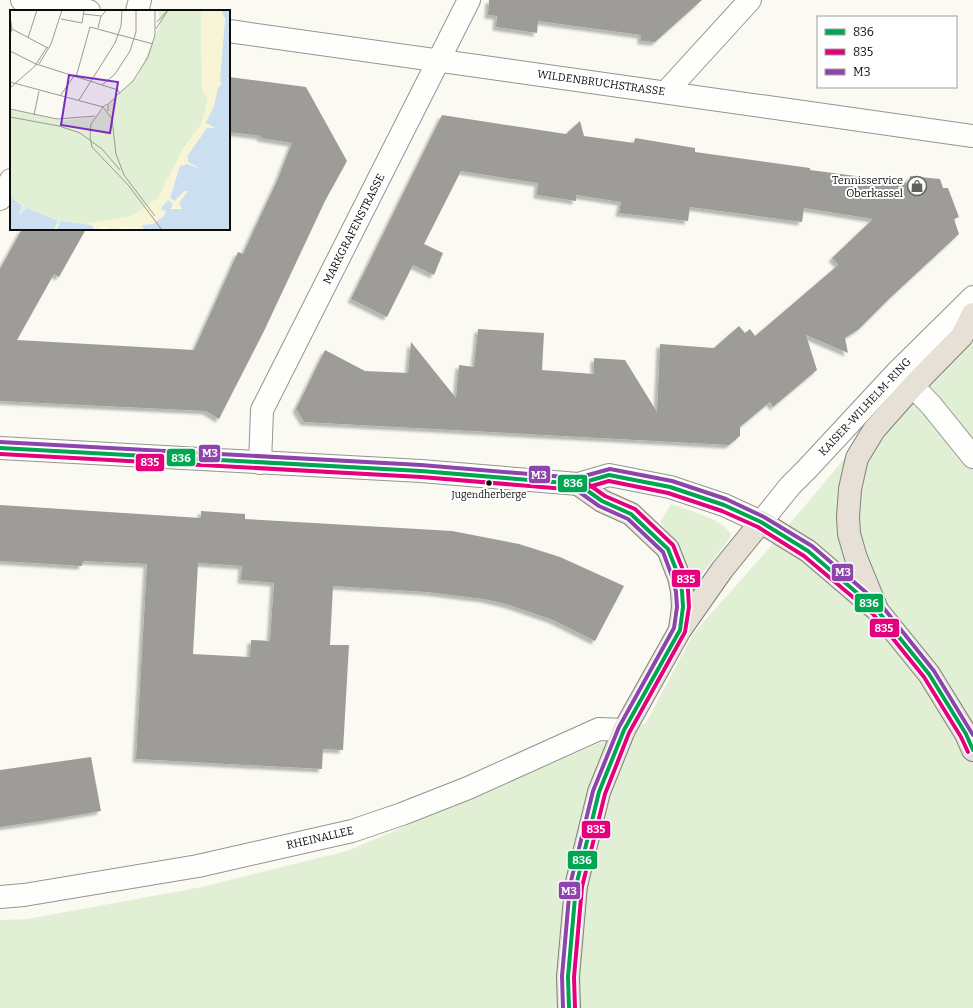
<svg xmlns="http://www.w3.org/2000/svg" width="973" height="1008" font-family="Bitter,serif">
<style>
.green{fill:#e1efd4}
.building{fill:#9e9c98;fill-rule:evenodd;filter:url(#shadow)}
.lines{fill:none;stroke-linecap:round;stroke-linejoin:round}
.minor-casing{stroke:#949490;stroke-width:24}
.highway-casing{stroke:#81817d;stroke-width:24}
.minor{stroke:#fefefd;stroke-width:22}
.highway{stroke:#e7e0d7;stroke-width:22}
.bus-1-casing{stroke:#fff;stroke-width:7}
.bus-2-casing{stroke:#fff;stroke-width:7}
.bus-3-casing{stroke:#fff;stroke-width:7}
.bus-1{stroke:#00a651;stroke-width:4}
.bus-2{stroke:#e5007d;stroke-width:4}
.bus-3{stroke:#8e44ad;stroke-width:4}
.bus-dot{fill:#0d0d0d;stroke:#fff;stroke-width:1.5}
.labels{text-anchor:middle;dominant-baseline:central;stroke-width:4;stroke-linejoin:round;paint-order:stroke}
.bus-label{font-size:10px;fill:#0d0d0d;stroke:#fff}
.street-label{font-size:11px;fill:#0d0d0d;stroke:#fff}
.poi-label{font-size:11px;fill:#0d0d0d;stroke:#fff;text-anchor:end}
.inset-road{fill:none;stroke:#9b9b96;stroke-width:1}
.view{fill:#7b2cbf;fill-opacity:0.15;stroke:#7b2cbf;stroke-width:2}
.inset-edge{fill:none;stroke:#0d0d0d;stroke-width:2}
.line-badge{stroke:#fff;stroke-width:1.5}
.badge-label{font-size:11px;text-anchor:middle;font-weight:bold;fill:#fff}
</style>
<defs>
<filter id="shadow"><feDropShadow dx="-3.5" dy="3.5" stdDeviation="1" flood-color="#0004"/></filter>
</defs>
<rect width="100%" height="100%" fill="#fafaf2"/>
<g class="green">
<polygon points="973,315 973,1008 0,1008 0,920 27,919 202,887 347,851 646,723 693,634 771,546 907,384"/>
<path d="M671 504C687 510 723 519 731 534L730 538 698 579 693 580 689 577 673 540 660 522Z"/>
</g>
<g class="building">
<polygon points="489,0 702,0 655,42 641,41 641,35 538,21 537,33 496,27 497,16 488,15"/>
<polygon points="229,77 306,87 347,161 325,201 264,331 219,419 206,411 0,401 0,269 22,229 86,229 59,277 54,274 17,340 194,350 238,252 243,254 253,232 278,179 292,143 260,138 261,136 229,132"/>
<polygon points="442,115 566,134 580,121 584,136 634,143 635,138 695,148 695,152 810,168 810,170 909,183 910,176 940,179 943,188 948,188 959,217 954,219 959,234 890,298 859,329 845,338 848,353 806,335 817,370 773,407 770,402 740,427 740,436 729,445 304,422 296,409 325,350 365,371 408,373 411,342 456,398 459,365 474,367 478,329 544,333 542,370 594,374 594,358 625,360 657,412 660,344 714,348 739,326 745,333 750,329 755,336 837,266 838,264 832,258 873,219 804,208 802,222 690,207 688,221 619,213 621,202 576,195 576,201 537,195 538,183 461,171 424,244 443,253 434,275 413,265 387,317 351,299"/>
<path d="M0 505 201 518V511L245 514V519L452 531 519 544 560 557 624 586 595 641 553 620 506 604 484 599 427 592 333 586 330 645H349L343 750 323 749 322 769 136 759 147 564 83 561 82 566 0 561ZM198 563 242 566 241 580 274 583 270 641 251 640 250 657 193 654Z"/>
<polygon points="91,757 101,811 48,820 0,827 0,770"/>
</g>
<g class="lines">
<defs>
<g id="minor">
<polyline points="22,0 89,11"/>
<polyline points="137,11 140,0"/>
<polyline points="229,31 973,136"/>
<polyline points="666,92 750,0"/>
<polyline points="0,199 11,180"/>
<polyline points="900,373 931,405 973,457"/>
<polyline points="0,448 421,471 578,484 609,475 670,487 724,505 761,522 790,486 807,469 898,371 973,297"/>
<polyline points="260,463 262,410 469,0"/>
<polyline points="0,897 24,895 198,866 352,831 402,814 468,788 599,729 624,730"/>
</g>
<g id="highway">
<polyline points="578,484 602,501 631,514 668,549 679,577 682,591 683,607 680,629"/>
<polyline points="876,607 856,558 849,534 848,517 850,489 857,458 874,430 913,386 962,336 973,314"/>
<polyline points="569,1008 568,977 576,886 599,792 624,730 680,630 722,570 761,522 808,551 877,610 929,674 966,734 973,750"/>
</g>
</defs>
<use href="#minor" class="minor-casing"/>
<use href="#highway" class="highway-casing"/>
<use href="#minor" class="minor"/>
<use href="#highway" class="highway"/>
<defs>
<g id="bus-1">
<polyline points="0,448 421,471 578,484 609,475 670,487 724,505 761,522 808,551 877,610 929,674 966,734 973,750"/>
<polyline points="569,1008 568,977 576,886 599,792 624,730 680,630 683,607 682,591 679,577 668,549 631,514 602,501 578,484"/>
</g>
<g id="bus-2">
<polyline points="0,454 421,477 578,490 609,481 668,493 722,511 758,527 804,556 873,614 924,677 961,737 968,752"/>
<polyline points="575,1008 574,977 582,887 605,794 629,733 685,632 689,607 688,590 685,575 673,545 635,509 605,496 581,479"/>
</g>
<g id="bus-3">
<polyline points="0,442 421,465 577,478 610,469 672,481 726,499 764,517 812,546 882,606 934,671 973,735"/>
<polyline points="563,1008 562,976 570,885 593,791 619,727 674,628 677,607 676,592 673,579 663,552 628,519 599,506 575,489"/>
</g>
</defs>
<use href="#bus-1" class="bus-1-casing"/>
<use href="#bus-2" class="bus-2-casing"/>
<use href="#bus-3" class="bus-3-casing"/>
<use href="#bus-1" class="bus-1"/>
<use href="#bus-2" class="bus-2"/>
<use href="#bus-3" class="bus-3"/>
</g>
<defs>
<symbol id="shop-ring" viewBox="-11 -11 22 22"><circle r="9.5" fill="#fff" stroke="#60605d" stroke-width="1.5"/><path d="M-5-2.5h2.3a2.7 3.5 0 0 1 5.4 0H5L5.5 6h-11ZM-1.5-2.5h3a1.5 2.3 0 0 0-3 0Z" fill="#60605d"/></symbol>
</defs>
<g fill-rule="evenodd">
<use href="#shop-ring" x="906" y="175" width="22" height="22"/>
</g>
<circle class="bus-dot" cx="489" cy="483" r="3.5"/>
<g class="labels">
<g class="bus-label">
<text x="489" y="495">Jugendherberge</text>
</g>
<g class="street-label">
<text transform="translate(601 83) rotate(8)">WILDENBRUCHSTRASSE</text>
<text transform="translate(354 229) rotate(-63)">MARKGRAFENSTRASSE</text>
<text transform="translate(865 407) rotate(-47)">KAISER-WILHELM-RING</text>
<text transform="translate(320 838) rotate(-13)">RHEINALLEE</text>
</g>
<g class="poi-label">
<text x="903" y="180">Tennisservice<tspan x="903" dy="13">Oberkassel</tspan></text>
</g>
</g>
<g transform="translate(10 10)">
<rect width="220" height="220" fill="#fafaf2"/>
<path d="M148 0H191L192 79 198 90 192 114 174 137 161 166 155 171 156 175 148 188 129 203 111 210 74 214 51 211 44 220 46 209 17 198 8 205 13 195 0 187V99L53 111 86 106 127 67 150 15Z" fill="#e1efd4"/>
<path d="M191 0H211L214 5 212 74 208 78 204 96 197 113 205 118H197L178 145V152L191 160 169 162 161 182 160 187 165 191 174 181H178L169 193 172 199H160L162 196 158 190 151 200 156 201 154 206 143 214 132 215 134 220 114 216 107 220H99L94 216 86 220 84 216 74 214 122 206 148 188 174 137 191 114 198 90 192 79Z" fill="#f8f5d6"/>
<path d="M211 0H220V220H134L132 215 143 214 154 206 156 201 151 200 152 197 158 190 163 194 160 199H172L169 193 178 181H174L165 191 160 188 170 156 177 154 191 159 178 152V145L197 118H205L196 113 204 96 208 78 212 74 210 71 215 9ZM0 187 12 195 9 205 17 198 47 210 44 220H0ZM51 211 81 215 86 220H46Z" fill="#cbdff1"/>
<path class="inset-road" d="M74 4 91 6M0 6 2 19 0 25M51 9 72 13 74 0M147 12 157 1M0 18 38 38M88 18 91 6 97 0M146 19 158 0M18 28 27 0M0 41 26 54 108 80 110 84M29 54 41 34 52 0M66 67 80 17 143 34M0 72 93 97 97 94M92 75 105 64 120 41 126 22V0M0 78 25 56 37 37M50 86 64 66M105 87 123 71 138 47 145 25V0M69 90 105 33 111 16 112 0M0 99 47 109 85 106M98 101V94L106 87M24 105 29 81M0 107 49 116 70 123 92 139 110 160M114 165 106 144 102 109 93 97 81 114 80 127 82 137 119 176 152 220M114 165 145 206"/>
<path class="view" d="M59 65 108 72 100 123 51 115Z"/>
<rect width="220" height="220" class="inset-edge"/>
</g>
<g class="line-badge">
<rect x="198" y="444" width="23" height="19" rx="4" fill="#8e44ad"/>
<rect x="166" y="448" width="30" height="19" rx="4" fill="#00a651"/>
<rect x="135" y="453" width="30" height="19" rx="4" fill="#e5007d"/>
<rect x="528" y="465" width="23" height="19" rx="4" fill="#8e44ad"/>
<rect x="557" y="474" width="31" height="19" rx="4" fill="#00a651"/>
<rect x="831" y="563" width="23" height="19" rx="4" fill="#8e44ad"/>
<rect x="671" y="569" width="30" height="19" rx="4" fill="#e5007d"/>
<rect x="854" y="593" width="30" height="20" rx="4" fill="#00a651"/>
<rect x="869" y="618" width="31" height="20" rx="4" fill="#e5007d"/>
<rect x="581" y="820" width="30" height="19" rx="4" fill="#e5007d"/>
<rect x="567" y="850" width="31" height="20" rx="4" fill="#00a651"/>
<rect x="558" y="881" width="23" height="19" rx="4" fill="#8e44ad"/>
</g>
<g class="badge-label">
<text x="210" y="457">M3</text>
<text x="181" y="462">836</text>
<text x="150" y="466">835</text>
<text x="539" y="479">M3</text>
<text x="573" y="487">836</text>
<text x="843" y="576">M3</text>
<text x="686" y="583">835</text>
<text x="869" y="607">836</text>
<text x="884" y="632">835</text>
<text x="596" y="833">835</text>
<text x="582" y="864">836</text>
<text x="569" y="895">M3</text>
</g>
<rect x="817" y="16" width="140" height="72" fill="#ffffff" stroke="#9e9e9e"/>
<rect x="825" y="29" width="20" height="6" fill="#00a651" stroke="#9e9e9e"/>
<text x="853" y="36" font-size="12" fill="#0d0d0d">836</text>
<rect x="825" y="49" width="20" height="6" fill="#e5007d" stroke="#9e9e9e"/>
<text x="853" y="56" font-size="12" fill="#0d0d0d">835</text>
<rect x="825" y="69" width="20" height="6" fill="#8e44ad" stroke="#9e9e9e"/>
<text x="853" y="76" font-size="12" fill="#0d0d0d">M3</text>
</svg>
